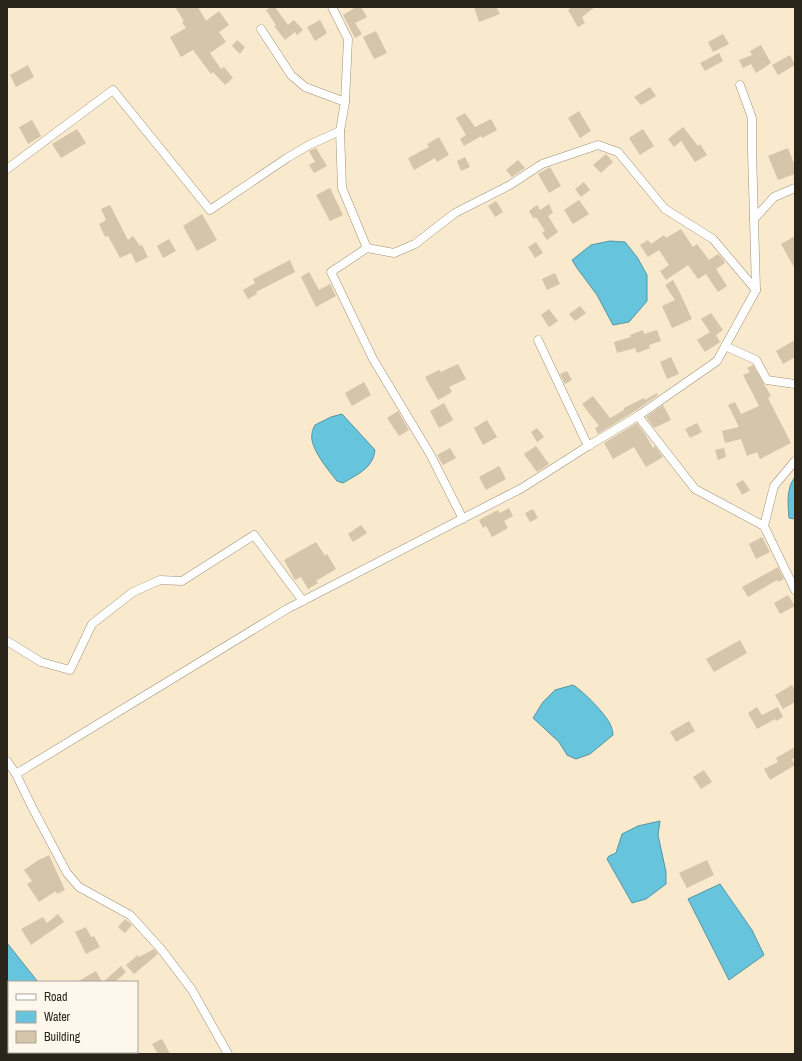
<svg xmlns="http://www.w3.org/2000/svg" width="802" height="1061" font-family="'Archivo Narrow',sans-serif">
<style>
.water{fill:#66c5dd;stroke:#5495a2}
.building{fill:#d5c5aa}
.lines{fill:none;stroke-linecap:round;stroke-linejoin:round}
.minor-casing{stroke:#a19278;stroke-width:9}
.minor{stroke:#fff;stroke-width:8}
</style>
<rect width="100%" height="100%" fill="#f9e9cd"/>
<g class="water">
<polygon points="610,241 625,242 637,257 647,275 647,301 629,322 613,325 597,295 577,268 572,260 591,245"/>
<path d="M342 414 375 450C373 468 358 474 343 483L337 481C329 471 309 447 312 434 312 431 314 427 315 425L331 417Z"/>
<path d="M795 477V519L789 518C788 505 786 488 795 477Z"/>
<path d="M573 685C583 691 607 715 611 726 612 729 613 732 613 735L590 754 576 759 567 755 559 742 533 718 543 702 555 690Z"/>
<polygon points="660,821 658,835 666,872 666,884 646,899 632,903 607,859 609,856 616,853 622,834 638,826"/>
<polygon points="720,884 752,930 764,955 729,980 688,899"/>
<polygon points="7,943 38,982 9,982 9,1017 7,1014"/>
<polygon points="43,1052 94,1052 96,1054 45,1054"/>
</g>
<g class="building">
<polygon points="175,7 198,7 206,21 219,11 229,25 219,32 226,42 210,53 221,69 224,67 233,78 225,85 213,72 211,74 193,50 181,57 170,37 186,28 182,22 184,21"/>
<polygon points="271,7 275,7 288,25 294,20 303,30 297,35 295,32 285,40 274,26 276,25 266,10"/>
<polygon points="356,7 361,7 367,17 355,23 362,34 355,38 343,15"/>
<polygon points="474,7 496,7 500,14 479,22"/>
<polygon points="572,7 595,7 582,17 585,23 578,27 568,10"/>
<polygon points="320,20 327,33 315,41 307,27"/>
<polygon points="376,31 387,53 374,59 363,37"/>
<polygon points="723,34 729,44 713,52 708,42"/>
<polygon points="237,40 245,47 240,54 232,46"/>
<polygon points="761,45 771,63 756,73 751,64 743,68 739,60 752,55 750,51"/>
<polygon points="719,53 723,61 705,71 700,63"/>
<polygon points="790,55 795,65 778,75 772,65"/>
<polygon points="28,65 34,77 16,87 10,75"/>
<polygon points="650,87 656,96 641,105 634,97"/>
<polygon points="579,111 591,131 580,138 568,118"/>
<polygon points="465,113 475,127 491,119 497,130 482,138 481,136 464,146 460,139 466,135 456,118"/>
<polygon points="32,120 41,136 28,144 19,127"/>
<polygon points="683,127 698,146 700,144 707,155 695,162 681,141 674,147 668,139"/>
<polygon points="77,129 86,143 61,158 52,144"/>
<polygon points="643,129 654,146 640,155 629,138"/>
<polygon points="439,137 449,155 437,162 435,158 414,170 408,158 429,147 427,144"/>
<polygon points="316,148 327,166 314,173 309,165 315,162 309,151"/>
<polygon points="788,148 795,166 795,174 778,180 768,156"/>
<polygon points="606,154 613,162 601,173 593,165"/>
<polygon points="465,157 470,167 461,171 457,161"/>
<polygon points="518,160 525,168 512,177 506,170"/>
<polygon points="550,167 561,186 549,193 538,174"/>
<polygon points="584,182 590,190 581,197 575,189"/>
<polygon points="330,188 343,215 330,221 316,195"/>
<polygon points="579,200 589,214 573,224 564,210"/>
<polygon points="496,201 503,212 495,217 488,206"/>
<polygon points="549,204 553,213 548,216 558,232 547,240 542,233 545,231 536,217 534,219 529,211 537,205 540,210"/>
<polygon points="110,205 128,240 133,236 140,246 142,245 148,257 136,263 131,253 120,258 108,236 105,237 99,224 106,220 101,209"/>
<polygon points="202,214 217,240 197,251 183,226"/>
<polygon points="681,229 693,247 697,244 709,260 718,254 723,259 725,263 716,269 727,286 718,292 706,274 698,279 688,265 666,280 660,271 669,265 659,250 648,257 640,245 648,240 651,244 664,235 666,238"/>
<polygon points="795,236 795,269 781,244"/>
<polygon points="169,239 176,251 163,258 157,246"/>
<polygon points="536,242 543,253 535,258 528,247"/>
<polygon points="290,260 295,272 256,292 257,294 248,299 243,290 255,283 253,279"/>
<polygon points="309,272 319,290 330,284 336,296 316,307 301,277"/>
<polygon points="555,273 560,284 547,290 542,279"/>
<polygon points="673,280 679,291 692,319 672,328 662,306 675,300 665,285"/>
<polygon points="580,306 586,313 575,321 569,314"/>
<polygon points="549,309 558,321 549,327 541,315"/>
<polygon points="711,313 723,330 716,335 720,342 705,352 697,340 710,332 701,319"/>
<polygon points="643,330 644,334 657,330 661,341 649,345 650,348 637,353 635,348 617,353 614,342 631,337 630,335"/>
<polygon points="795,340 795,357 783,364 776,351"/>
<polygon points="671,357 679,374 667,379 660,362"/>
<polygon points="458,364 466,379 449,387 452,392 438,400 425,377 439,370 441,372"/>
<polygon points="753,365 771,396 768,398 791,443 760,459 757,452 747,456 741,439 725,443 722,431 739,427 728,405 735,402 741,414 759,406 743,375 750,372 747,368"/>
<polygon points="567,371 572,380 565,384 560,374"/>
<polygon points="364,382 371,395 352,406 345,393"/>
<polygon points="657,393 658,395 635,411 598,434 595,428 599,426 582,404 593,396 610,418 624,410 624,408 644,398 645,400"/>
<polygon points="444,403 453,420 439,428 430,411"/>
<polygon points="663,405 671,420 654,428 646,417"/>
<polygon points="398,411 409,430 399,436 387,418"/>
<polygon points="487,420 497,437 483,445 474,428"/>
<polygon points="637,423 645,434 653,448 655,446 663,457 646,467 634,447 613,459 604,443"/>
<polygon points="697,423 702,432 690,438 685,429"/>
<polygon points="537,428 544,437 537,442 531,432"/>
<polygon points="536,446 549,464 537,472 524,454"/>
<polygon points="450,448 456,458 443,465 437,455"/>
<polygon points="724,448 726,457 718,460 715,450"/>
<polygon points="499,466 506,479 486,490 479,477"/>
<polygon points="743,480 750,490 742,495 736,484"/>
<polygon points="509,508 513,516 504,521 508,528 492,537 486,526 483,528 479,520 498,510 500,513"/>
<polygon points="533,509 538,518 530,522 525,513"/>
<polygon points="361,525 367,533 353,542 348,534"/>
<polygon points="762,537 770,552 756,559 749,544"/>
<polygon points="316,542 325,556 327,554 336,569 316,581 318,583 308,589 301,577 295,580 284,560"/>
<polygon points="778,567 784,579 778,582 777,580 748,597 742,587"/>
<polygon points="788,595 795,606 780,614 774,603"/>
<polygon points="740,640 747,653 714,672 706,659"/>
<polygon points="792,685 795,690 795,702 783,709 775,695"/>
<polygon points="757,707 762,715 778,707 783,717 776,721 775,719 757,729 748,713"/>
<polygon points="689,721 695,731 676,742 670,732"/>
<polygon points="795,747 795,758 792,759 795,765 770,780 764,769 778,762 776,758"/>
<polygon points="704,770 712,782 701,789 693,777"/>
<polygon points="49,855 65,890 57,894 56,891 39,902 27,884 32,881 24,870 37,861"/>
<polygon points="707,860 714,875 687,888 679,873"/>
<polygon points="58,914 64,922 31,945 21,929 43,917 47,923"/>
<polygon points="125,919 132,925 125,933 118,927"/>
<polygon points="86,927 91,937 94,936 100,947 86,954 75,932"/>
<polygon points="154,949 158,954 134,974 126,965 138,955 139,957"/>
<polygon points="121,966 126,972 115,982 103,982"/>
<polygon points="96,971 102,982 77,982"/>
<polygon points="162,1039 170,1054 158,1054 152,1044"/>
</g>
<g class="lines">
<defs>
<g id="minor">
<polyline points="332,7 348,39 345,102 340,131 342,188 367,248 331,272 373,359 430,454 463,519"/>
<polyline points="261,29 291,75 305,87 345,102"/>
<polyline points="740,85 752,118 752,151 754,219"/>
<polyline points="7,169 113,90 210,210 287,158 309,145 340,131"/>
<polyline points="367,248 394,253 415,244 455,213 510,185 542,164 598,145 618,152 665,209 713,239 756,290"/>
<polyline points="538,340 588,446"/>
<polyline points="725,346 756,360 767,380 795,384"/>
<polyline points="638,416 695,489 764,526 795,590"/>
<polyline points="764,526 774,486 795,461"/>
<polyline points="7,641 41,662 70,670 92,624 133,592 160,580 182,581 254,535 303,601"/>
<polyline points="7,761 16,774 287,609 522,488 588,446 638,416 717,361 756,290 754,219 774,197 795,188"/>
<polyline points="16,774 32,807 67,873 79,887 130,915 161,949 192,990 228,1054"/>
</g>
</defs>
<use href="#minor" class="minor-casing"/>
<use href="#minor" class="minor"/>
</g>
<rect width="802" height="1061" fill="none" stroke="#2a241a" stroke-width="16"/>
<rect x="8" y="981" width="130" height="72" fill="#fef7ec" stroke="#a9a398"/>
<rect x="16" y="994" width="20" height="6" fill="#ffffff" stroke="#a9a398"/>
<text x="44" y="1001" font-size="12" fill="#2a241a">Road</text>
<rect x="16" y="1011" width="20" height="12" fill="#66c5dd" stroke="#a9a398"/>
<text x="44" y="1021" font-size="12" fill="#2a241a">Water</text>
<rect x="16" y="1031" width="20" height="12" fill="#d5c5aa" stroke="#a9a398"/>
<text x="44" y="1041" font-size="12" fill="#2a241a">Building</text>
</svg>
